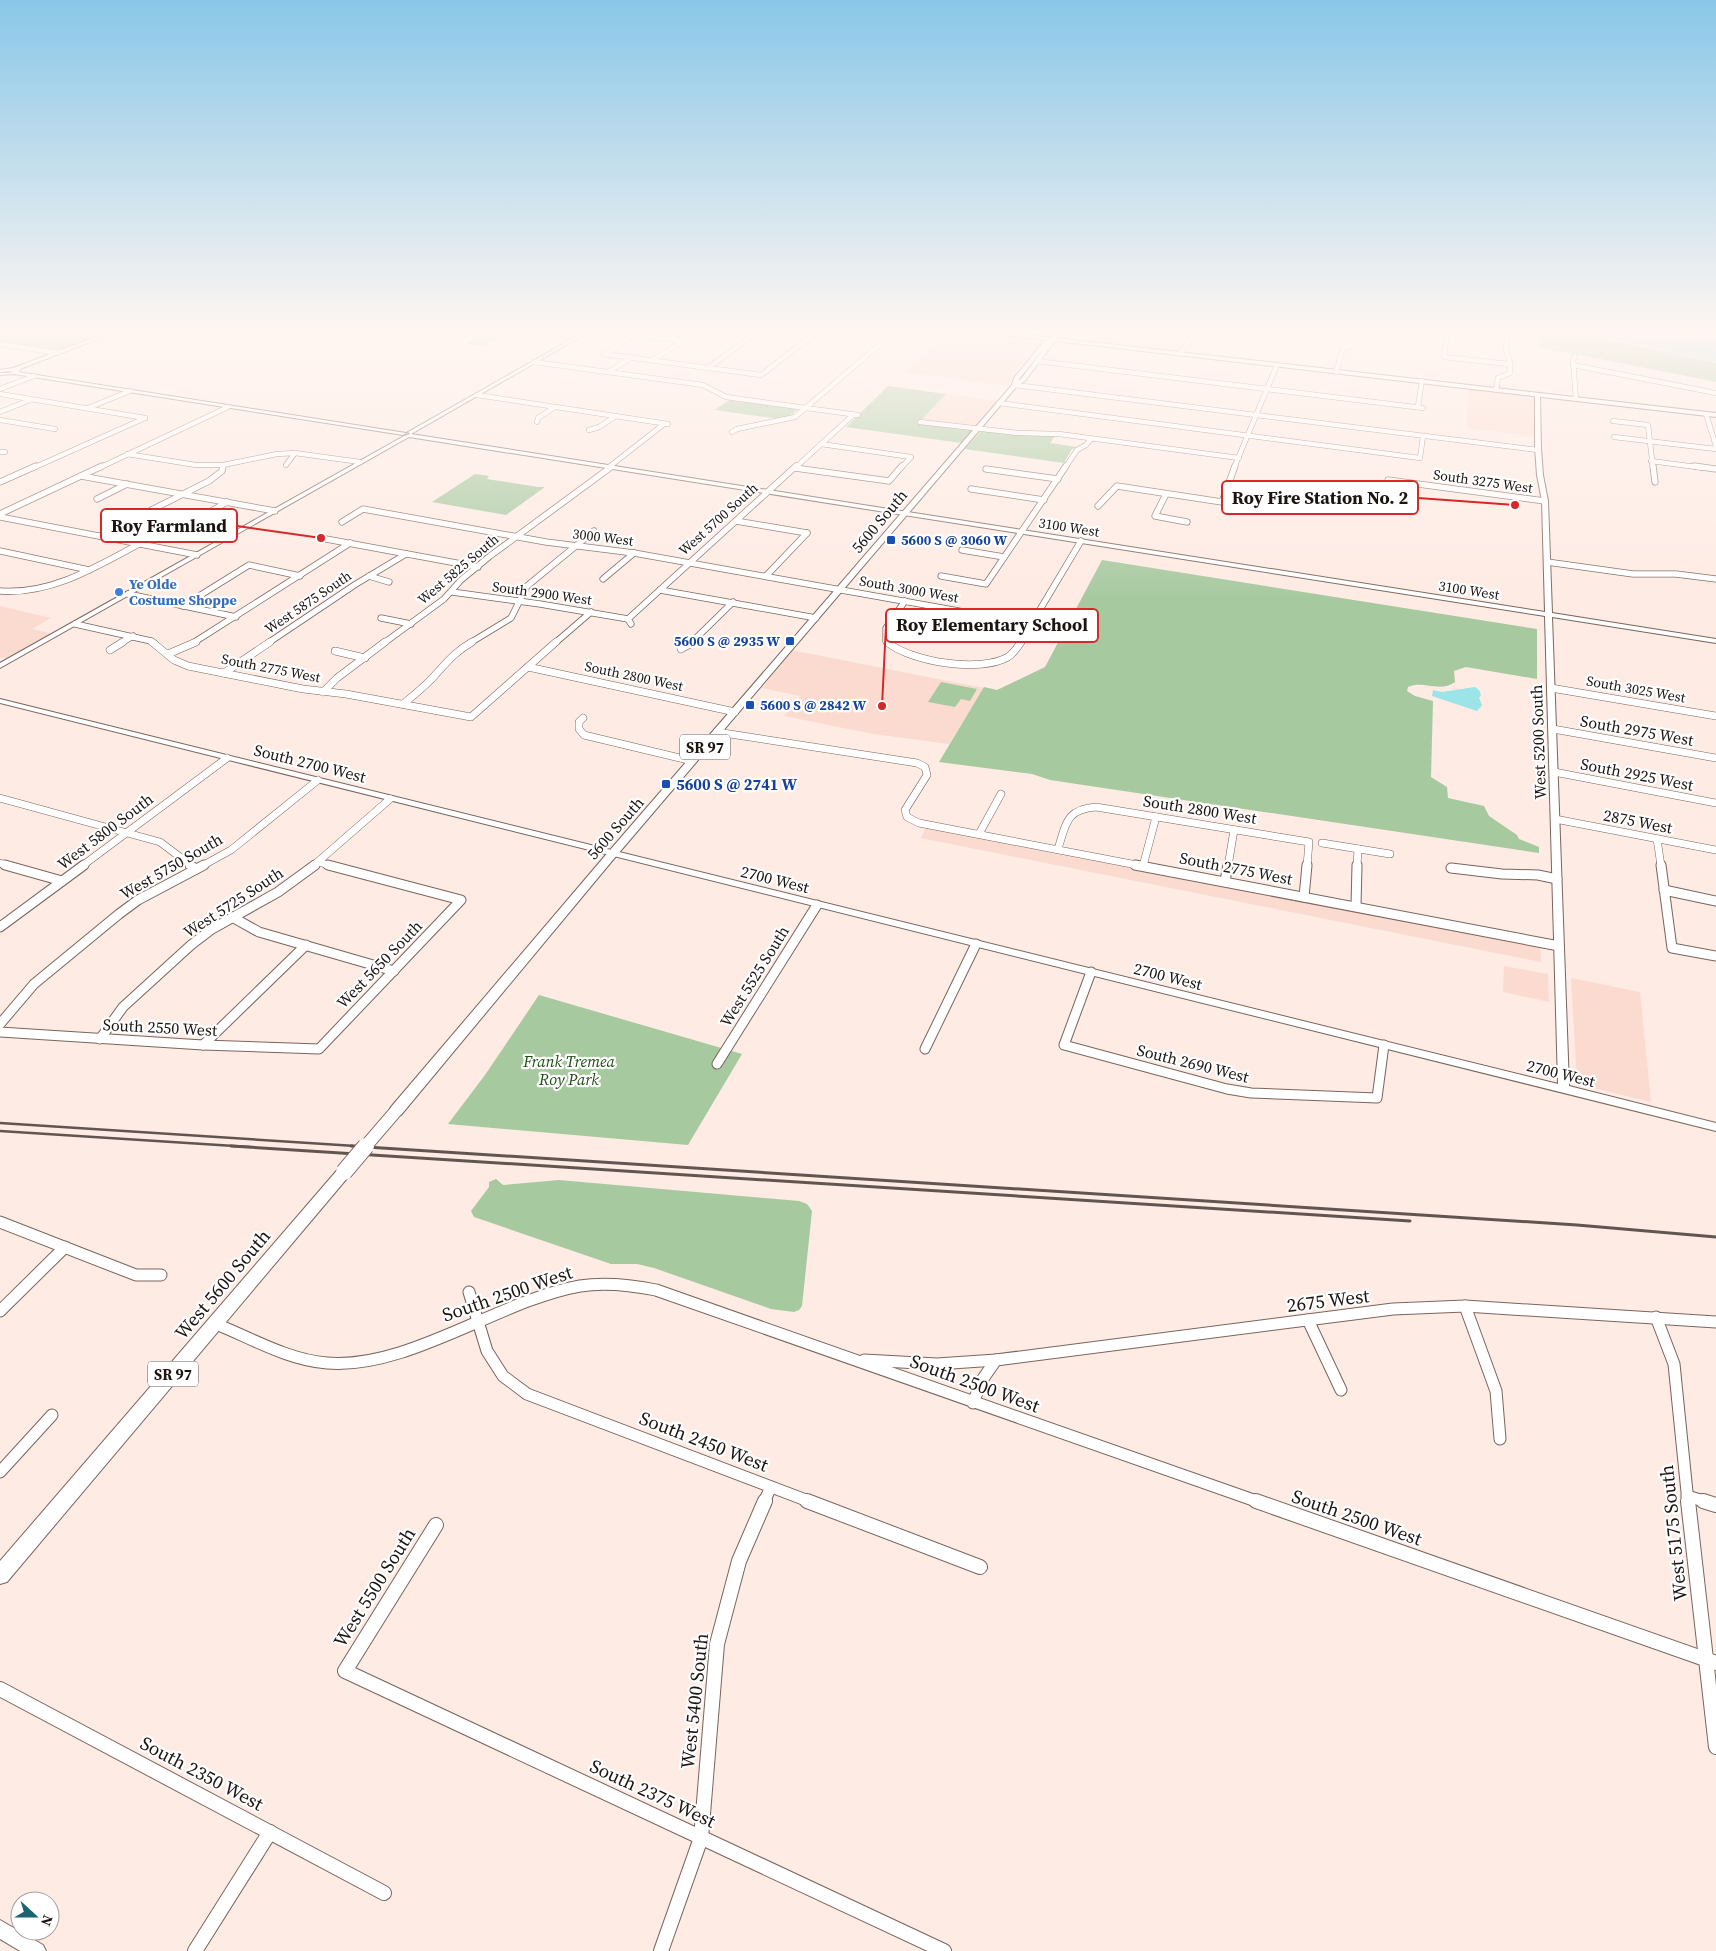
<svg xmlns="http://www.w3.org/2000/svg" width="1716" height="1951" font-family="'Source Serif 4',serif">
<style>
.built{fill:#fbdbcf}
.green{fill:#a6c99f}
.water{fill:#9be4e7}
.lines{fill:none;stroke-linecap:round;stroke-linejoin:round}
.canal{stroke:#9be4e7;stroke-width:4.5}
.minor-far5-casing{stroke:#79655d;stroke-width:5.5}
.minor-far4-casing{stroke:#79655d;stroke-width:7}
.minor-far3-casing{stroke:#79655d;stroke-width:8}
.minor-far2-casing{stroke:#79655d;stroke-width:11}
.minor-far1-casing{stroke:#79655d;stroke-width:13}
.minor-casing{stroke:#79655d;stroke-width:16}
.tertiary-casing{stroke:#79655d;stroke-width:2}
.secondary-casing{stroke:#79655d;stroke-width:2}
.primary-casing{stroke:#79655d;stroke-width:2}
.minor-far5{stroke:#fff;stroke-width:4.5}
.minor-far4{stroke:#fff;stroke-width:5.5}
.minor-far3{stroke:#fff;stroke-width:7}
.minor-far2{stroke:#fff;stroke-width:9}
.minor-far1{stroke:#fff;stroke-width:11}
.minor{stroke:#fff;stroke-width:14}
.tertiary{fill:#fff;fill-rule:evenodd}
.secondary{fill:#fff;fill-rule:evenodd}
.primary{fill:#fff;fill-rule:evenodd}
.rail-far1{stroke:#605551;stroke-width:2.5}
.rail{stroke:#605551;stroke-width:3}
.primary-bridge-far1-casing{stroke:#79655d;stroke-width:14;stroke-linecap:butt}
.primary-bridge-casing{stroke:#79655d;stroke-width:18;stroke-linecap:butt}
.primary-bridge-far1{stroke:#fff;stroke-width:12}
.primary-bridge{stroke:#fff;stroke-width:16}
.transit-dot{fill:#1a4fb4;stroke:#fff;stroke-width:2}
.shop-dot{fill:#3f7fe0;stroke:#fff;stroke-width:2}
.labels{text-anchor:middle;dominant-baseline:central;stroke-width:4.5;stroke-linejoin:round;paint-order:stroke}
.far-street-label{font-size:14px;fill:#1c1411;stroke:#fff}
.far-transit-label{font-size:14px;font-weight:bold;fill:#164399;stroke:#fff;text-anchor:start}
.far-shop-label{font-size:14px;font-weight:bold;fill:#366cbe;stroke:#fff;text-anchor:start}
.shield{fill:#fff;stroke:#605a58;stroke-width:1}
.shield-label{font-size:15px;font-weight:bold;fill:#1c1411}
.street-label{font-size:16px;fill:#1c1411;stroke:#fff}
.transit-label{font-size:16px;font-weight:bold;fill:#164399;stroke:#fff;text-anchor:start}
.park-label{font-size:16px;font-style:italic;fill:#1e4e14;stroke:#fff}
.near-street-label{font-size:19px;fill:#1c1411;stroke:#fff}
.leader{fill:none;stroke:#d62828;stroke-width:2}
.callout-dot{fill:#d62828;stroke:#fff;stroke-width:2}
.callout{fill:#fff;stroke:#d62828;stroke-width:2}
.callout-label{font-size:18px;text-anchor:middle;font-weight:bold;fill:#1c1411}
</style>
<rect width="100%" height="100%" fill="#feebe3"/>
<g class="built">
<polygon points="503,328 592,328 575,337"/>
<polygon points="987,328 1054,328 1046,336"/>
<polygon points="1069,328 1196,328 1179,353 1085,342 1091,333 1067,331"/>
<polygon points="950,329 972,332 1041,340 1018,369 1008,386 904,372"/>
<polygon points="1468,388 1539,395 1539,437 1467,428"/>
<polygon points="946,394 999,401 976,426 921,420"/>
<polygon points="0,606 51,618 32,629 53,634 9,659 0,657"/>
<polygon points="791,650 984,688 949,744 873,734 784,716 800,696 762,688"/>
<polygon points="926,827 1540,945 1541,962 921,838"/>
<polygon points="1504,966 1548,974 1549,1002 1503,992"/>
<polygon points="1571,978 1640,992 1651,1102 1577,1084"/>
</g>
<g class="green">
<polygon points="0,328 120,328 56,351 0,343"/>
<polygon points="496,328 503,328 572,337 567,340 513,331 485,344 488,345 485,346 465,344"/>
<polygon points="1538,328 1554,328 1716,363 1716,382 1540,347"/>
<polygon points="888,386 946,394 921,420 974,429 961,443 846,427"/>
<polygon points="729,400 798,409 790,416 779,419 715,410"/>
<polygon points="982,430 1023,435 1055,436 1050,443 1077,447 1072,449 1064,463 965,449"/>
<polygon points="475,474 489,476 487,479 538,487 545,487 506,515 432,502"/>
<path d="M1102 560 1537 629V679L1466 667 1454 671 1455 682C1440 693 1423 680 1408 687L1407 691 1415 696 1433 701 1431 777 1447 787 1448 798 1484 806 1489 816 1517 835 1519 839 1539 847V853L1050 780 1032 774 939 762 984 687 997 690 1045 667Z"/>
<polygon points="941,682 977,689 970,701 961,699 955,707 928,702"/>
<polygon points="539,995 742,1054 688,1145 448,1124 485,1075"/>
<polygon points="496,1179 503,1185 559,1180 799,1201 807,1204 812,1211 802,1306 799,1310 794,1312 771,1309 654,1268 637,1264 611,1264 474,1217 471,1211 489,1187 489,1182"/>
</g>
<g class="water">
<polygon points="1563,328 1654,328 1716,341 1716,362"/>
<polygon points="1475,687 1479,690 1481,695 1479,698 1482,705 1477,711 1432,696 1433,690 1442,692"/>
</g>
<g class="lines">
<polyline class="canal" points="1675,328 1716,336"/>
<defs>
<g id="minor-far5">
<polyline points="785,328 817,332"/>
<polyline points="1448,328 1444,357 1509,364"/>
<polyline points="591,330 683,341"/>
<polyline points="0,344 58,353"/>
<polyline points="604,354 761,375 817,332 821,331"/>
<polyline points="604,354 635,335"/>
<polyline points="1180,354 1198,328"/>
<polyline points="1575,356 1573,360 1576,399"/>
<polyline points="653,360 703,328"/>
<polyline points="1037,361 1423,408"/>
<polyline points="534,362 703,385 726,397 858,415"/>
<polyline points="1573,365 1716,393"/>
<polyline points="708,368 763,328"/>
<polyline points="608,372 631,358"/>
<polyline points="1336,372 1343,348 1366,340 1369,328"/>
<polyline points="1015,385 1538,450"/>
<polyline points="0,389 34,376"/>
<polyline points="1496,390 1498,378 1510,373 1510,362 1506,350 1507,328"/>
<polyline points="0,394 145,418"/>
<polyline points="477,395 668,424"/>
<polyline points="999,403 1420,458 1423,436"/>
<polyline points="1418,406 1422,381"/>
<polyline points="88,408 130,391"/>
<polyline points="0,412 30,400"/>
<polyline points="1706,414 1716,446"/>
<polyline points="0,420 55,429"/>
<polyline points="1613,421 1648,425 1653,468"/>
<polyline points="537,422 538,418 555,407"/>
<polyline points="920,422 1018,433 1059,434 1239,458"/>
<polyline points="589,430 599,427 616,416"/>
<polyline points="732,432 737,429 795,417 899,328"/>
<polyline points="1614,437 1716,449"/>
<polyline points="821,444 911,457"/>
<polyline points="0,452 5,452"/>
<polyline points="127,454 196,465 223,465 277,454 295,453 360,462"/>
<polyline points="1651,461 1704,468"/>
<polyline points="286,465 295,453"/>
<polyline points="609,467 664,424"/>
<polyline points="33,468 145,418"/>
<polyline points="99,468 228,407"/>
<polyline points="223,468 223,465"/>
<polyline points="795,468 853,415"/>
<polyline points="901,468 911,457"/>
<polyline points="1065,468 1077,450 1086,445 1091,439"/>
<polyline points="1234,468 1277,365"/>
</g>
<g id="minor-far4">
<polyline points="1653,466 1655,482"/>
<polyline points="1694,466 1716,469"/>
<polyline points="795,468 889,481 902,466"/>
<polyline points="986,469 1058,479"/>
<polyline points="81,476 275,511"/>
<polyline points="1388,480 1545,501"/>
<polyline points="0,482 36,466"/>
<polyline points="971,489 1044,500"/>
<polyline points="1166,494 1155,516 1187,522"/>
<polyline points="97,499 127,484"/>
<polyline points="1098,506 1117,486 1222,502 1235,466"/>
<polyline points="0,514 102,466"/>
<polyline points="203,516 227,502"/>
<polyline points="0,517 197,555"/>
<polyline points="736,521 807,533"/>
<polyline points="342,522 363,509 546,542 634,553 1032,624"/>
<polyline points="100,536 209,481 222,471 223,466"/>
<polyline points="326,539 478,567"/>
<polyline points="962,550 1004,557"/>
<polyline points="0,551 89,570"/>
<polyline points="1547,562 1633,574 1676,574 1716,579"/>
<polyline points="369,576 389,582"/>
<polyline points="766,576 807,533"/>
<polyline points="941,576 986,584 1066,466"/>
<polyline points="603,579 634,553"/>
<polyline points="660,590 816,618"/>
<path d="M0 591C51 595 96 567 139 544"/>
<polyline points="452,592 540,604 628,619"/>
<polyline points="128,594 236,617"/>
<polyline points="183,606 249,565 300,576"/>
<polyline points="381,618 411,624"/>
<polyline points="75,624 151,641 154,643"/>
<polyline points="631,624 628,619 796,466"/>
<polyline points="956,630 968,613"/>
<polyline points="121,643 133,636"/>
<polyline points="193,643 350,543"/>
<polyline points="268,643 356,584 406,554"/>
<polyline points="384,643 444,599 461,580 490,556 611,467"/>
<polyline points="470,643 511,618 527,586 594,531"/>
<polyline points="555,643 591,612"/>
<polyline points="691,643 733,602"/>
<polyline points="889,643 886,641 886,628 905,601"/>
<polyline points="1020,643 1081,541"/>
</g>
<g id="minor-far3">
<polyline points="152,642 174,660 188,666 303,689 346,694 471,717 556,642"/>
<path d="M887 642C911 662 980 673 1008 657 1014 653 1017 648 1021 642"/>
<polyline points="681,649 694,642"/>
<polyline points="110,650 123,642"/>
<polyline points="335,651 365,658"/>
<polyline points="168,654 196,642"/>
<polyline points="528,667 735,712"/>
<polyline points="224,673 270,642"/>
<polyline points="1551,688 1716,716"/>
<polyline points="323,692 337,678 385,642"/>
<path d="M403 704C414 695 427 685 436 674 449 660 455 652 472 642"/>
<polyline points="583,718 579,722 579,729 584,735 692,761"/>
<polyline points="1553,729 1716,758"/>
<polyline points="717,732 917,763 925,767 927,775 905,810 907,817 919,823 1142,866"/>
<polyline points="1554,772 1716,803"/>
<polyline points="0,798 160,842 192,866"/>
<polyline points="1555,819 1716,850"/>
<polyline points="979,834 1001,794"/>
<polyline points="1657,839 1661,866"/>
<polyline points="1322,843 1390,854"/>
<path d="M1058 849C1066 824 1066 809 1096 807L1309 842 1307 866"/>
<polyline points="318,862 332,866"/>
<polyline points="0,863 10,866"/>
<polyline points="82,866 227,758"/>
<polyline points="202,866 231,850 318,780"/>
<polyline points="313,866 390,799"/>
<polyline points="1143,866 1156,817"/>
<polyline points="1228,866 1234,830"/>
<polyline points="1357,866 1358,849"/>
</g>
<g id="minor-far2">
<polyline points="5,865 62,881"/>
<polyline points="190,865 196,869"/>
<polyline points="1135,865 1559,946"/>
<polyline points="1661,865 1672,948 1716,956"/>
<polyline points="1451,868 1502,874 1538,875 1557,879"/>
<polyline points="1225,881 1228,865"/>
<polyline points="1664,890 1716,901"/>
<polyline points="1304,897 1307,865"/>
<polyline points="1356,906 1357,865"/>
<polyline points="232,917 259,932 394,971"/>
<polyline points="0,927 84,865"/>
<polyline points="1091,972 1064,1045 1227,1089 1251,1093 1377,1098 1384,1045"/>
<polyline points="0,1024 34,984 119,914 138,900 204,865"/>
<polyline points="0,1032 203,1045 319,1049 461,900 328,865"/>
<polyline points="100,1039 123,1007 191,945 212,929 278,892 315,865"/>
<polyline points="203,1045 306,945"/>
<polyline points="925,1049 976,944"/>
<polyline points="717,1064 817,905"/>
</g>
<g id="minor-far1">
<polyline points="0,1222 136,1275 161,1275"/>
<polyline points="469,1292 487,1351 503,1376 527,1394 811,1502"/>
<polyline points="1465,1306 1496,1391 1500,1439"/>
<polyline points="0,1311 65,1247"/>
<polyline points="1656,1317 1674,1364 1688,1502"/>
<polyline points="1308,1320 1341,1390"/>
<path d="M216 1324C251 1338 288 1360 327 1363 407 1370 500 1300 580 1286 605 1282 631 1285 656 1290L1259 1502"/>
<polyline points="864,1360 937,1364 996,1360"/>
<polyline points="973,1403 982,1380 996,1360 1393,1309 1465,1306 1716,1322"/>
<polyline points="0,1472 52,1415"/>
<polyline points="1687,1496 1707,1502"/>
<polyline points="764,1502 771,1487"/>
</g>
<g id="minor">
<polyline points="807,1501 980,1567"/>
<polyline points="1256,1501 1716,1663"/>
<polyline points="1688,1501 1716,1747"/>
<polyline points="1703,1501 1716,1505"/>
<polyline points="436,1525 345,1671 944,1951"/>
<polyline points="0,1689 384,1893"/>
<polyline points="195,1951 270,1832"/>
<polyline points="661,1951 701,1838 717,1644 739,1561 765,1501"/>
</g>
<g id="tertiary">
<polygon points="120,328 126,328 20,369 20,370 18,372 406,433 403,435 14,374 0,375 0,373 9,373 13,371 0,372 0,370 13,368"/>
<polygon points="591,328 596,328 411,434 1545,612 1542,501 1537,475 1535,448 1535,395 1540,394 1541,448 1543,475 1548,501 1552,613 1716,639 1716,643 1552,617 1569,1086 1716,1123 1716,1131 0,703 0,699 1558,1084 1545,616 409,437 0,668 0,663 404,436 410,434 408,432"/>
<polygon points="0,1920 43,1945 46,1951 20,1951 0,1939"/>
</g>
<polygon id="secondary" points="1058,328 1064,328 1053,340 1049,340"/>
<g id="primary">
<path d="M952 328H968L1716 413V417L1055 341 1025 381 1017 386 612 861 401 1115 396 1116 391 1115 389 1111 391 1107 604 857 1012 385 1014 378 1045 340ZM1046 346 1021 379 1019 380V379Z"/>
<polygon points="344,1166 349,1168 351,1172 349,1176 7,1582 0,1584 0,1561 339,1168"/>
</g>
</defs>
<use href="#minor-far5" class="minor-far5-casing"/>
<use href="#minor-far4" class="minor-far4-casing"/>
<use href="#minor-far3" class="minor-far3-casing"/>
<use href="#minor-far2" class="minor-far2-casing"/>
<use href="#minor-far1" class="minor-far1-casing"/>
<use href="#minor" class="minor-casing"/>
<use href="#tertiary" class="tertiary-casing"/>
<use href="#secondary" class="secondary-casing"/>
<use href="#primary" class="primary-casing"/>
<use href="#minor-far5" class="minor-far5"/>
<use href="#minor-far4" class="minor-far4"/>
<use href="#minor-far3" class="minor-far3"/>
<use href="#minor-far2" class="minor-far2"/>
<use href="#minor-far1" class="minor-far1"/>
<use href="#minor" class="minor"/>
<use href="#tertiary" class="tertiary"/>
<use href="#secondary" class="secondary"/>
<use href="#primary" class="primary"/>
<g class="rail-far1">
<polyline points="0,1123 371,1147"/>
<polyline points="0,1131 250,1147"/>
</g>
<g class="rail">
<polyline points="231,1146 1410,1221"/>
<polyline points="351,1146 1577,1225 1716,1237"/>
</g>
<defs>
<polyline id="primary-bridge-far1" points="365,1147 396,1111"/>
<polyline id="primary-bridge" points="344,1172 366,1146"/>
</defs>
<use href="#primary-bridge-far1" class="primary-bridge-far1-casing"/>
<use href="#primary-bridge" class="primary-bridge-casing"/>
<use href="#primary-bridge-far1" class="primary-bridge-far1"/>
<use href="#primary-bridge" class="primary-bridge"/>
</g>
<linearGradient id="sky" x2="0" y2="1"><stop stop-color="#89c7e8"/><stop offset="0.55" stop-color="#fff6f2"/><stop offset="1" stop-color="#fff6f2" stop-opacity="0"/></linearGradient>
<rect width="1716" height="601" fill="url(#sky)"/>
<g class="transit-dot">
<rect x="886" y="535" width="10" height="10" rx="2.5"/>
<rect x="785" y="636" width="10" height="10" rx="2.5"/>
<rect x="745" y="700" width="10" height="10" rx="2.5"/>
<rect x="661" y="779" width="10" height="10" rx="2.5"/>
</g>
<circle class="shop-dot" cx="119" cy="592" r="5"/>
<g class="labels">
<g class="far-street-label">
<text transform="translate(1483 481) rotate(8)">South 3275 West</text>
<text transform="translate(718 519) rotate(-42)">West 5700 South</text>
<text transform="translate(1069 527) rotate(9)">3100 West</text>
<text transform="translate(603 537) rotate(7)">3000 West</text>
<text transform="translate(458 569) rotate(-40)">West 5825 South</text>
<text transform="translate(909 589) rotate(10)">South 3000 West</text>
<text transform="translate(1469 590) rotate(9)">3100 West</text>
<text transform="translate(542 593) rotate(8)">South 2900 West</text>
<text transform="translate(308 602) rotate(-34)">West 5875 South</text>
<text transform="translate(271 668) rotate(11)">South 2775 West</text>
<text transform="translate(634 676) rotate(12)">South 2800 West</text>
<text transform="translate(1636 689) rotate(10)">South 3025 West</text>
</g>
<g class="far-transit-label">
<text x="901" y="540">5600 S @ 3060 W</text>
<text x="780" y="641" text-anchor="end">5600 S @ 2935 W</text>
<text x="760" y="705">5600 S @ 2842 W</text>
</g>
<g class="far-shop-label">
<text x="129" y="584">Ye Olde<tspan x="129" dy="16">Costume Shoppe</tspan></text>
</g>
<g class="shield">
<rect x="680" y="734.5" width="50" height="25" rx="4"/>
<rect x="148" y="1361.5" width="50" height="25" rx="4"/>
</g>
<g class="shield-label">
<text x="705" y="747">SR 97</text>
<text x="173" y="1374">SR 97</text>
</g>
<g class="street-label">
<text transform="translate(879 521) rotate(-50)">5600 South</text>
<text transform="translate(1637 730) rotate(10)">South 2975 West</text>
<text transform="translate(1538 742) rotate(-92)">West 5200 South</text>
<text transform="translate(310 763) rotate(14)">South 2700 West</text>
<text transform="translate(1637 774) rotate(11)">South 2925 West</text>
<text transform="translate(1200 809) rotate(9)">South 2800 West</text>
<text transform="translate(1638 821) rotate(11)">2875 West</text>
<text transform="translate(615 828) rotate(-49)">5600 South</text>
<text transform="translate(105 831) rotate(-37)">West 5800 South</text>
<text transform="translate(171 866) rotate(-30)">West 5750 South</text>
<text transform="translate(1236 868) rotate(11)">South 2775 West</text>
<text transform="translate(775 879) rotate(14)">2700 West</text>
<text transform="translate(233 902) rotate(-33)">West 5725 South</text>
<text transform="translate(379 964) rotate(-46)">West 5650 South</text>
<text transform="translate(754 976) rotate(-58)">West 5525 South</text>
<text transform="translate(1168 976) rotate(14)">2700 West</text>
<text transform="translate(160 1027) rotate(3)">South 2550 West</text>
<text transform="translate(1193 1063) rotate(14)">South 2690 West</text>
<text transform="translate(1561 1073) rotate(14)">2700 West</text>
</g>
<g class="transit-label">
<text x="676" y="784">5600 S @ 2741 W</text>
</g>
<g class="park-label">
<text x="569" y="1061">Frank Tremea<tspan x="569" dy="18">Roy Park</tspan></text>
</g>
<g class="near-street-label">
<text transform="translate(222 1284) rotate(-50)">West 5600 South</text>
<text transform="translate(507 1293) rotate(-19)">South 2500 West</text>
<text transform="translate(1328 1300) rotate(-7)">2675 West</text>
<text transform="translate(975 1383) rotate(20)">South 2500 West</text>
<text transform="translate(704 1441) rotate(21)">South 2450 West</text>
<text transform="translate(1357 1517) rotate(19)">South 2500 West</text>
<text transform="translate(1673 1533) rotate(-96)">West 5175 South</text>
<text transform="translate(374 1587) rotate(-58)">West 5500 South</text>
<text transform="translate(694 1701) rotate(-84)">West 5400 South</text>
<text transform="translate(202 1773) rotate(28)">South 2350 West</text>
<text transform="translate(653 1793) rotate(25)">South 2375 West</text>
</g>
</g>
<path class="leader" d="M1515 505L1418 498M321 538L237 526M882 706L886 625"/>
<g class="callout-dot">
<circle cx="1515" cy="505" r="5"/>
<circle cx="321" cy="538" r="5"/>
<circle cx="882" cy="706" r="5"/>
</g>
<g class="callout">
<rect x="1222" y="481" width="196" height="33" rx="5"/>
<rect x="101" y="509" width="136" height="33" rx="5"/>
<rect x="886" y="609" width="212" height="33" rx="5"/>
</g>
<g class="callout-label">
<text x="1320" y="504">Roy Fire Station No. 2</text>
<text x="169" y="532">Roy Farmland</text>
<text x="992" y="631">Roy Elementary School</text>
</g>
<g transform="translate(35 1916) rotate(111)"><circle r="24" fill="#ffffff" stroke="#a4a1a0"/>
<path d="M0-4L9 19L0 12L-9 19Z" fill="#196470"/>
<text y="-8" font-size="14" font-weight="bold" text-anchor="middle" fill="#1c1411">N</text>
</g>
</svg>
